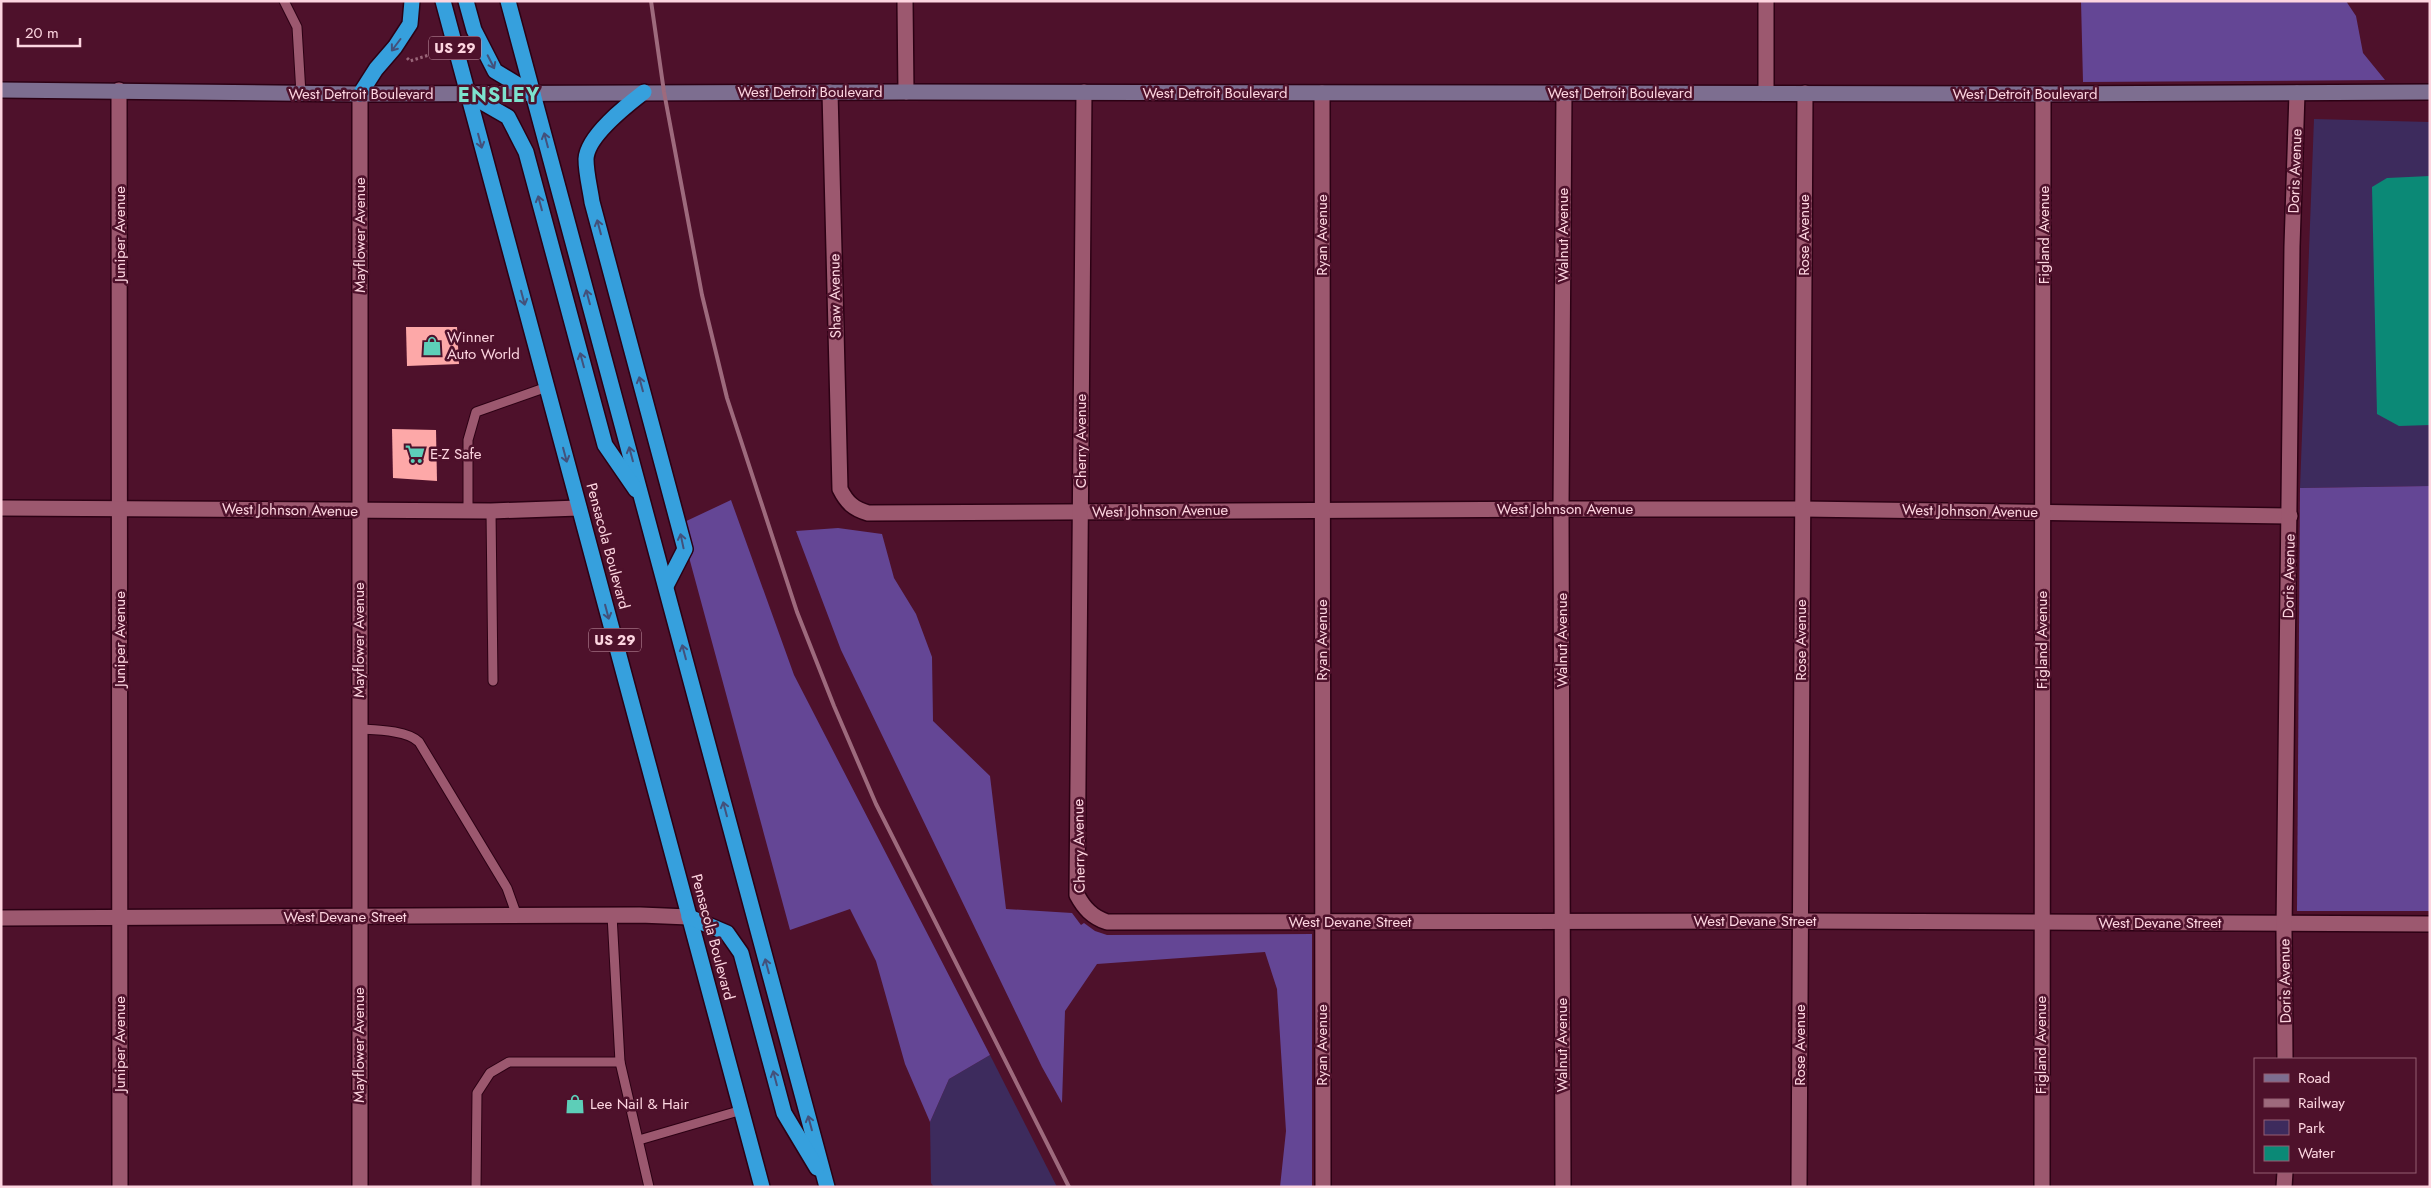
<svg xmlns="http://www.w3.org/2000/svg" width="2431" height="1188" font-family="Jost,sans-serif">
<style>
.green{fill:#3d2b5d}
.forest{fill:#644695}
.water{fill:#0b8976}
.building{fill:#fda8a8}
.lines{fill:none;stroke-linecap:round;stroke-linejoin:round}
.lane-casing{stroke:#2c0114;stroke-width:11}
.street-casing{stroke:#2c0114;stroke-width:18}
.secondary-casing{stroke:#2c0114;stroke-width:18}
.highway-casing{stroke:#2c0114;stroke-width:18}
.path{stroke:#996578;stroke-width:3;stroke-dasharray:2.5 2.5;stroke-linecap:butt}
.lane{stroke:#9c586f;stroke-width:9}
.street{stroke:#9c586f;stroke-width:15}
.secondary{stroke:#7d6e90;stroke-width:15}
.highway{stroke:#36a0dd;stroke-width:15}
.rail{stroke:#9e6a7d;stroke-width:4}
.oneway{stroke:#43517b}
.labels{text-anchor:middle;dominant-baseline:central;stroke-width:5;stroke-linejoin:round;paint-order:stroke}
.shield{fill:#4e112b;stroke:#c89aaa;stroke-width:1}
.shield-label{font-size:14px;font-weight:bold;fill:#fdd5e0}
.street-label{font-size:15px;fill:#fdd5e0;stroke:#4e112b}
.poi-label{font-size:15px;fill:#fdd5e0;stroke:#4e112b;text-anchor:start}
.district-label{font-size:20px;font-weight:bold;letter-spacing:1px;fill:#7de2cd;stroke:#4e112b}
</style>
<rect width="100%" height="100%" fill="#4e112b"/>
<g class="green">
<polygon points="2314,119 2430,122 2430,486 2300,488"/>
<polygon points="990,1055 1057,1187 934,1187 931,1183 930,1122 949,1079"/>
</g>
<g class="forest">
<polygon points="2081,1 2346,1 2356,16 2363,53 2385,80 2083,82"/>
<polygon points="2430,486 2430,911 2297,911 2300,488"/>
<polygon points="731,500 794,675 990,1055 949,1079 930,1122 905,1064 876,961 850,909 790,930 680,524"/>
<polygon points="838,528 882,534 894,578 916,614 932,657 933,721 990,776 1006,909 1072,913 1081,925 1084,923 1095,931 1107,935 1312,934 1312,1187 1280,1187 1286,1131 1277,989 1265,952 1097,964 1065,1011 1062,1103 1042,1067 841,650 796,531"/>
</g>
<polygon class="water" points="2430,176 2430,425 2399,426 2377,414 2372,187 2387,178"/>
<g class="building">
<polygon points="406,327 457,327 459,364 407,366"/>
<polygon points="392,429 436,430 437,481 393,478"/>
</g>
<g class="lines">
<defs>
<g id="lane">
<polyline points="284,1 297,27 301,94"/>
<polyline points="468,510 468,440 476,412 547,387"/>
<polyline points="491,511 493,681"/>
<path d="M359 729C375 730 407 730 419 742L507 888 517 916"/>
<polyline points="612,915 620,1062 649,1187"/>
<polyline points="639,1140 742,1110"/>
<polyline points="476,1187 477,1093 490,1073 509,1062 620,1062"/>
</g>
<g id="street">
<polyline points="905,1 906,92"/>
<polyline points="1766,1 1766,93"/>
<polyline points="119,90 120,1187"/>
<path d="M830 92 840 489C847 503 854 509 868 513L1561 509H1802L2290 516"/>
<path d="M1084 92 1077 895C1084 908 1092 917 1107 922L1801 921 2430 924"/>
<polyline points="1322,93 1323,1187"/>
<polyline points="1,508 491,511 579,508"/>
<polyline points="1,918 640,915 689,917"/>
<polyline points="2285,1059 2284,930 2292,246 2297,93"/>
<polyline points="360,1187 360,94"/>
<polyline points="1563,1187 1561,509 1564,93"/>
<polyline points="1799,1187 1805,93"/>
<polyline points="2042,1187 2043,94"/>
<polyline points="2284,1187 2285,1172"/>
</g>
<polyline id="secondary" points="1,90 360,94 906,92 2043,94 2430,92"/>
<g id="highway">
<polyline points="443,1 762,1187"/>
<polyline points="466,1 474,30 495,71 533,94"/>
<polyline points="508,1 827,1187"/>
<path d="M644 92C627 105 587 136 586 159 586 173 590 188 592 202L685 549 666 586"/>
<polyline points="360,94 376,69 395,47 410,24 412,1"/>
<polyline points="468,94 508,117 526,152 605,445 636,490"/>
<polyline points="689,917 727,933 741,953 784,1113 817,1168"/>
</g>
</defs>
<use href="#lane" class="lane-casing"/>
<use href="#street" class="street-casing"/>
<use href="#secondary" class="secondary-casing"/>
<use href="#highway" class="highway-casing"/>
<polyline class="path" points="407,58 410,61 432,54"/>
<use href="#lane" class="lane"/>
<use href="#street" class="street"/>
<use href="#secondary" class="secondary"/>
<use href="#highway" class="highway"/>
<polyline class="rail" points="651,1 664,92 702,295 727,398 797,612 834,706 876,804 1069,1187"/>
</g>
<defs><path id="oneway-shaft" d="M-6 0H5M1.5-3L5.5 0L1.5 3" fill="none" stroke-width="1.6" stroke-linecap="round" stroke-linejoin="round" transform="scale(1.25)"/></defs>
<g class="oneway">
<use href="#oneway-shaft" transform="translate(396 45) rotate(127)"/>
<use href="#oneway-shaft" transform="translate(491 62) rotate(63)"/>
<use href="#oneway-shaft" transform="translate(546 140) rotate(-105)"/>
<use href="#oneway-shaft" transform="translate(480 141) rotate(75)"/>
<use href="#oneway-shaft" transform="translate(540 203) rotate(-105)"/>
<use href="#oneway-shaft" transform="translate(599 227) rotate(-105)"/>
<use href="#oneway-shaft" transform="translate(588 297) rotate(-105)"/>
<use href="#oneway-shaft" transform="translate(523 298) rotate(75)"/>
<use href="#oneway-shaft" transform="translate(582 360) rotate(-105)"/>
<use href="#oneway-shaft" transform="translate(641 384) rotate(-105)"/>
<use href="#oneway-shaft" transform="translate(631 454) rotate(-105)"/>
<use href="#oneway-shaft" transform="translate(565 455) rotate(75)"/>
<use href="#oneway-shaft" transform="translate(682 541) rotate(-102)"/>
<use href="#oneway-shaft" transform="translate(607 612) rotate(75)"/>
<use href="#oneway-shaft" transform="translate(684 652) rotate(-105)"/>
<use href="#oneway-shaft" transform="translate(725 809) rotate(-105)"/>
<use href="#oneway-shaft" transform="translate(767 966) rotate(-105)"/>
<use href="#oneway-shaft" transform="translate(775 1078) rotate(-105)"/>
<use href="#oneway-shaft" transform="translate(810 1123) rotate(-105)"/>
</g>
<defs>
<symbol id="shop-bare" viewBox="-9 -9 18 18"><path d="M-5-2.5h2.3a2.7 3.5 0 0 1 5.4 0H5L5.5 6h-11ZM-1.5-2.5h3a1.5 2.3 0 0 0-3 0Z" fill="#5dceb8" stroke="#4e112b" stroke-width="2.5" paint-order="stroke"/></symbol>
<symbol id="supermarket-bare" viewBox="-9 -9 18 18"><path d="M-6-5.5h2.5l.6 2H6L4.5 2H-2.5L-4.4-4H-6ZM-1.5 3.2a1.3 1.3 0 1 0 .1 0ZM3 3.2a1.3 1.3 0 1 0 .1 0Z" fill="#5dceb8" stroke="#4e112b" stroke-width="2.5" paint-order="stroke"/></symbol>
</defs>
<g fill-rule="evenodd">
<use href="#shop-bare" x="418" y="332" width="28" height="28"/>
<use href="#supermarket-bare" x="401" y="440" width="28" height="28"/>
<use href="#shop-bare" x="561" y="1090" width="28" height="28"/>
</g>
<g class="labels">
<g class="shield">
<rect x="429" y="36.5" width="52" height="23" rx="4"/>
<rect x="589" y="628.5" width="52" height="23" rx="4"/>
</g>
<g class="shield-label">
<text x="455" y="48">US 29</text>
<text x="615" y="640">US 29</text>
</g>
<g class="street-label">
<text x="810" y="92">West Detroit Boulevard</text>
<text x="1215" y="93">West Detroit Boulevard</text>
<text x="1620" y="93">West Detroit Boulevard</text>
<text x="361" y="94">West Detroit Boulevard</text>
<text x="2025" y="94">West Detroit Boulevard</text>
<text transform="translate(2295 171) rotate(-88)">Doris Avenue</text>
<text transform="translate(120 234) rotate(-90)">Juniper Avenue</text>
<text transform="translate(360 235) rotate(-90)">Mayflower Avenue</text>
<text transform="translate(1322 235) rotate(-90)">Ryan Avenue</text>
<text transform="translate(1563 235) rotate(-90)">Walnut Avenue</text>
<text transform="translate(1804 235) rotate(-90)">Rose Avenue</text>
<text transform="translate(2044 235) rotate(-90)">Figland Avenue</text>
<text transform="translate(835 296) rotate(-91)">Shaw Avenue</text>
<text transform="translate(1081 441) rotate(-90)">Cherry Avenue</text>
<text x="1565" y="509">West Johnson Avenue</text>
<text transform="translate(290 510) rotate(1)">West Johnson Avenue</text>
<text transform="translate(1160 511) rotate(-1)">West Johnson Avenue</text>
<text transform="translate(1970 511) rotate(1)">West Johnson Avenue</text>
<text transform="translate(608 546) rotate(75)">Pensacola Boulevard</text>
<text transform="translate(2289 576) rotate(-89)">Doris Avenue</text>
<text transform="translate(120 639) rotate(-90)">Juniper Avenue</text>
<text transform="translate(359 640) rotate(-90)">Mayflower Avenue</text>
<text transform="translate(1322 640) rotate(-90)">Ryan Avenue</text>
<text transform="translate(1562 640) rotate(-90)">Walnut Avenue</text>
<text transform="translate(1801 640) rotate(-90)">Rose Avenue</text>
<text transform="translate(2042 640) rotate(-90)">Figland Avenue</text>
<text transform="translate(1079 846) rotate(-91)">Cherry Avenue</text>
<text x="345" y="917">West Devane Street</text>
<text x="1755" y="921">West Devane Street</text>
<text x="1350" y="922">West Devane Street</text>
<text x="2160" y="923">West Devane Street</text>
<text transform="translate(713 937) rotate(75)">Pensacola Boulevard</text>
<text transform="translate(2285 981) rotate(-91)">Doris Avenue</text>
<text transform="translate(120 1044) rotate(-90)">Juniper Avenue</text>
<text transform="translate(359 1045) rotate(-90)">Mayflower Avenue</text>
<text transform="translate(1322 1045) rotate(-90)">Ryan Avenue</text>
<text transform="translate(1562 1045) rotate(-90)">Walnut Avenue</text>
<text transform="translate(1800 1045) rotate(-90)">Rose Avenue</text>
<text transform="translate(2041 1045) rotate(-90)">Figland Avenue</text>
</g>
<g class="poi-label">
<text x="447" y="337">Winner<tspan x="447" dy="17">Auto World</tspan></text>
<text x="430" y="454">E-Z Safe</text>
<text x="590" y="1104">Lee Nail &amp; Hair</text>
</g>
<g class="district-label">
<text x="499" y="95">ENSLEY</text>
</g>
</g>
<rect width="2431" height="1188" fill="none" stroke="#fdd5e0" stroke-width="5"/>
<rect x="2254" y="1058" width="162" height="115" fill="#4e112b" stroke="#945f73"/>
<rect x="2264" y="1074" width="25" height="8" fill="#7d6e90" stroke="#945f73"/>
<text x="2298" y="1083" font-size="15" fill="#fdd5e0">Road</text>
<rect x="2264" y="1099" width="25" height="8" fill="#9e6a7d" stroke="#945f73"/>
<text x="2298" y="1108" font-size="15" fill="#fdd5e0">Railway</text>
<rect x="2264" y="1120" width="25" height="15" fill="#3d2b5d" stroke="#945f73"/>
<text x="2298" y="1133" font-size="15" fill="#fdd5e0">Park</text>
<rect x="2264" y="1146" width="25" height="15" fill="#0b8976" stroke="#945f73"/>
<text x="2298" y="1158" font-size="15" fill="#fdd5e0">Water</text>
<path d="M18 38v8h62v-8" fill="none" stroke="#fdd5e0" stroke-width="2.5"/>
<text x="25" y="38" font-size="15" fill="#fdd5e0" stroke="#4e112b" stroke-width="4" paint-order="stroke">20 m</text>
</svg>
